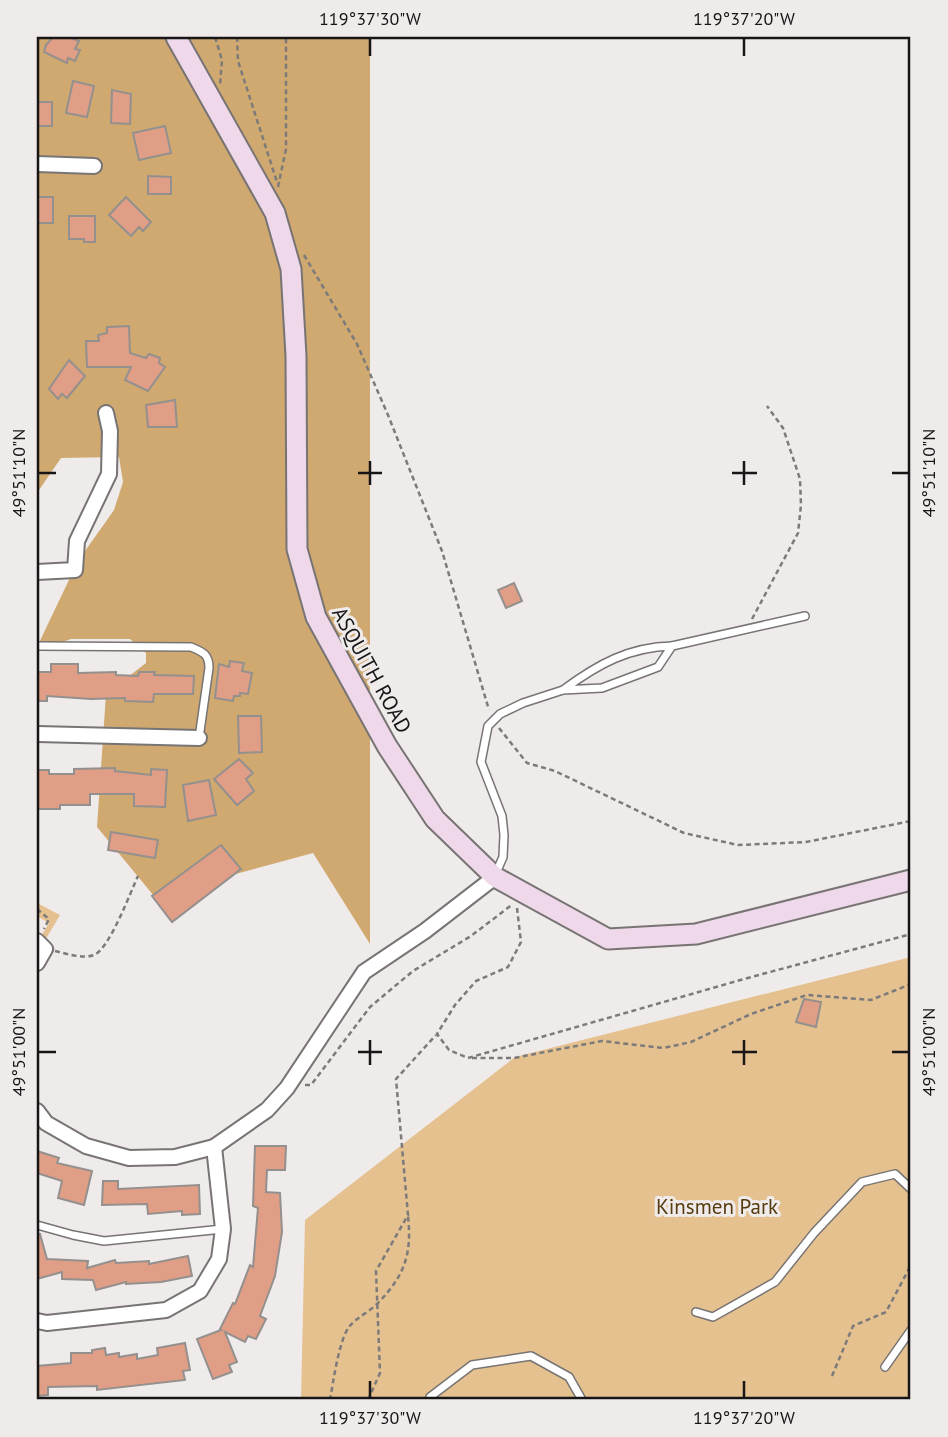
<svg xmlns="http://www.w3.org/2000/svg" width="948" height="1437" font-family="'PT Sans',sans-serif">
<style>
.green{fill:#e4c18f}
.forest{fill:#d0a971}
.building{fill:#df9e85;stroke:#94908e;stroke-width:2}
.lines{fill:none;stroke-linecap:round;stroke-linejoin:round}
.lane-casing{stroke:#787474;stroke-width:10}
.street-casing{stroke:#787474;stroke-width:18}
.secondary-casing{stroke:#787474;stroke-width:23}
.path{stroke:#7d7a7a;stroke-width:2.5;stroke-dasharray:5 3.5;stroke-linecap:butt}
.lane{stroke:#fff;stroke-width:7}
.street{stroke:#fff;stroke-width:14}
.secondary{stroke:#eed8e9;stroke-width:19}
.ticks{fill:none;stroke:#171516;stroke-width:2.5}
.labels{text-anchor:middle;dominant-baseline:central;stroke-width:6;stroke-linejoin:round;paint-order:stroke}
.street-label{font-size:21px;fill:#171516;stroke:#f0ebeb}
.park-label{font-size:21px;fill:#563b0f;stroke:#f0ebeb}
.neatline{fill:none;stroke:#171516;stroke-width:2.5}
.ticks-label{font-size:18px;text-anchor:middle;fill:#171516}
</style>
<rect width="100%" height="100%" fill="#f0ebeb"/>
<g class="green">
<polygon points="37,903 60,915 37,954 37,943 49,923 37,916"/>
<polygon points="911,957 911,1400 301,1400 305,1220 515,1057"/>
</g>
<polygon class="forest" points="37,37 370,37 370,944 313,853 154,896 97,827 106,694 146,663 146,653 130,639 71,639 37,651 37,647 78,561 114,510 123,482 119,457 61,458 37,493"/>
<g class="building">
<polygon points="53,37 69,37 79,41 75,49 80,50 75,61 68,58 67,63 44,52 46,45"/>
<polygon points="73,81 94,86 87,117 66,113"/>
<polygon points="112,90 131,94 130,124 111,123"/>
<rect x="37" y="102" width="15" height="24"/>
<polygon points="165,126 171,153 139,160 133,133"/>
<polygon points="148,176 171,177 171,194 148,194"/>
<rect x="37" y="197" width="16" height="26"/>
<polygon points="126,197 151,222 143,231 139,227 131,236 109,215"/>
<polygon points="69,216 95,216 95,242 84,242 84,239 69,239"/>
<polygon points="129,326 130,353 146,358 149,354 160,358 159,363 165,367 148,391 125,380 131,367 87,367 86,341 99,341 98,335 107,333 107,327"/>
<polygon points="69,360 85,376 67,398 62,394 58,399 49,389"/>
<polygon points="175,400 177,427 148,427 146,405"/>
<polygon points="514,583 522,601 506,608 498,590"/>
<polygon points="230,661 244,663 242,671 252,673 248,694 240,693 240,696 234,696 233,701 215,698 219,664 229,667"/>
<polygon points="51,664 78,664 78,673 116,672 116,675 138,676 139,672 155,672 154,675 194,676 193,694 154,694 153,702 125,701 125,698 91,699 47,696 47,701 37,701 37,672 51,672"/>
<polygon points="238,716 261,716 262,752 239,753"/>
<polygon points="239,759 253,773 246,779 254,791 237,805 214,779"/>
<polygon points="115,768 115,771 151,775 151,769 167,770 165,807 134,806 134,794 90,794 90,805 60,805 60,809 37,809 37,770 49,770 49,774 74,774 74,769"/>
<polygon points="209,780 216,815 188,821 183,785"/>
<polygon points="111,832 158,840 155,858 108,850"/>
<polygon points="221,845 241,869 172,922 152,896"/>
<polygon points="804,999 821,1002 816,1027 796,1022"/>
<polygon points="255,1146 286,1146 285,1170 267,1170 266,1192 280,1193 282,1232 275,1276 260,1316 266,1319 256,1339 248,1336 245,1342 225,1332 237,1362 229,1365 232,1372 213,1379 197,1339 221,1330 220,1329 233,1303 235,1304 250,1265 253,1267 258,1208 253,1206"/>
<polygon points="37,1151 59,1158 57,1163 92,1171 84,1205 58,1198 62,1181 37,1173"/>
<polygon points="103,1181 118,1181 118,1189 199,1185 200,1214 182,1215 182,1211 148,1214 147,1204 102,1205"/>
<polygon points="37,1234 40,1234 47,1259 88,1261 87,1268 115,1260 116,1263 149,1261 149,1264 188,1256 192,1276 161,1282 126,1284 126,1282 96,1290 93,1280 62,1279 62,1272 37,1279"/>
<polygon points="185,1343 190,1370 183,1371 185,1380 97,1390 97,1386 48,1387 48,1395 37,1396 37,1366 71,1363 71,1353 92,1353 92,1350 105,1348 106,1355 119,1353 119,1357 137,1354 137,1359 158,1355 157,1348"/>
</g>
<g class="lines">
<defs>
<g id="lane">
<path d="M37 646 191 647C203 652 209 654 209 668L199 738"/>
<polyline points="672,646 805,616"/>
<path d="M496 873 503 857 504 835 502 816 481 762 488 726 500 714 523 703 563 690 602 688 658 667 672 646C629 647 598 664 563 690"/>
<polyline points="37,1225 73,1235 104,1241 223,1229"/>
<polyline points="696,1312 713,1317 775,1282 814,1233 862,1182 895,1174 911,1189"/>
<polyline points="885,1367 911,1330"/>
<polyline points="429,1400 430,1397 472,1365 531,1356 569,1377 582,1400"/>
</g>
<g id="street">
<polyline points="37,164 94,166"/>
<polyline points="37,572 75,570 77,541 109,474 110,431 106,413"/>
<polyline points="37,734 199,738"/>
<polyline points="37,941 45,949 37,963"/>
<polyline points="37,1111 46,1123 86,1146 129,1158 175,1157 214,1147 267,1110 287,1088 364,972 425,931 495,877"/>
<polyline points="37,1321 47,1323 166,1310 200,1291 219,1259 223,1229 214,1147"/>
</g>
<polyline id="secondary" points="176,37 275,213 291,269 296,356 297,549 316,617 387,746 435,819 495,877 608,939 696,934 911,880"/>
</defs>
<use href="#lane" class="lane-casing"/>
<use href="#street" class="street-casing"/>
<use href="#secondary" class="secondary-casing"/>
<g class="path">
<polyline points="215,37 222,60 220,85"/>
<polyline points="237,37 238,61 277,182"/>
<polyline points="278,187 286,149 286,37"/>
<polyline points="304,255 357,344 388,415 442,551 489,710"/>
<polyline points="752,619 798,533 801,505 800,479 783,428 767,406"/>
<polyline points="499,728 527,763 555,771 684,833 738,845 806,842 911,821"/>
<polyline points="517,908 521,942 508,967 476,981 455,1005 437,1034 449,1050 468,1058 744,979 911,934"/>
<polyline points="37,909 49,919 44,929"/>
<path d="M55 951C68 954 82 959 94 955 110 948 130 893 138 876"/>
<polyline points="472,1058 514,1058 602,1041 663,1048 691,1042 751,1014 807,995 871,1000 911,984"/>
<polyline points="305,1085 311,1085 370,1007 413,971 471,936 513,904"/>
<polyline points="832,1376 853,1326 886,1312 911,1265"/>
<path d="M330 1400C333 1383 339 1340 349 1327 356 1318 369 1312 378 1303 405 1275 412 1254 408 1216"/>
<polyline points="368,1400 380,1373 376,1271 408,1215 396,1079 436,1035"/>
</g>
<use href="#lane" class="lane"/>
<use href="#street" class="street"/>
<use href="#secondary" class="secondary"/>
</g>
<path class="ticks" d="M370 38V56M744 38V56M370 461V485M744 461V485M38 473H56M358 473H382M732 473H757M892 473H909M370 1040V1065M744 1040V1065M38 1052H56M358 1052H382M732 1052H757M892 1052H909M370 1381V1398M744 1381V1398"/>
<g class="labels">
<g class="street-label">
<text transform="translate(372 670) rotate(61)">ASQUITH ROAD</text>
</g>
<g class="park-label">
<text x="717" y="1206">Kinsmen Park</text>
</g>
</g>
<rect width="948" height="1437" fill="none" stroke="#f0ebeb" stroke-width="77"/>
<rect x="38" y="38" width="871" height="1360" class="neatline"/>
<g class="ticks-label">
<text x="370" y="25">119°37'30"W</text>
<text x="744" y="25">119°37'20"W</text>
<text transform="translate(19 473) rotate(-90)" y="6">49°51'10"N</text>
<text transform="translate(929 473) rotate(-90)" y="6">49°51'10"N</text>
<text transform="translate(19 1052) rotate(-90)" y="6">49°51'00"N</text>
<text transform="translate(929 1052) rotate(-90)" y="6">49°51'00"N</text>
<text x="370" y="1424">119°37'30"W</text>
<text x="744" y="1424">119°37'20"W</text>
</g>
</svg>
